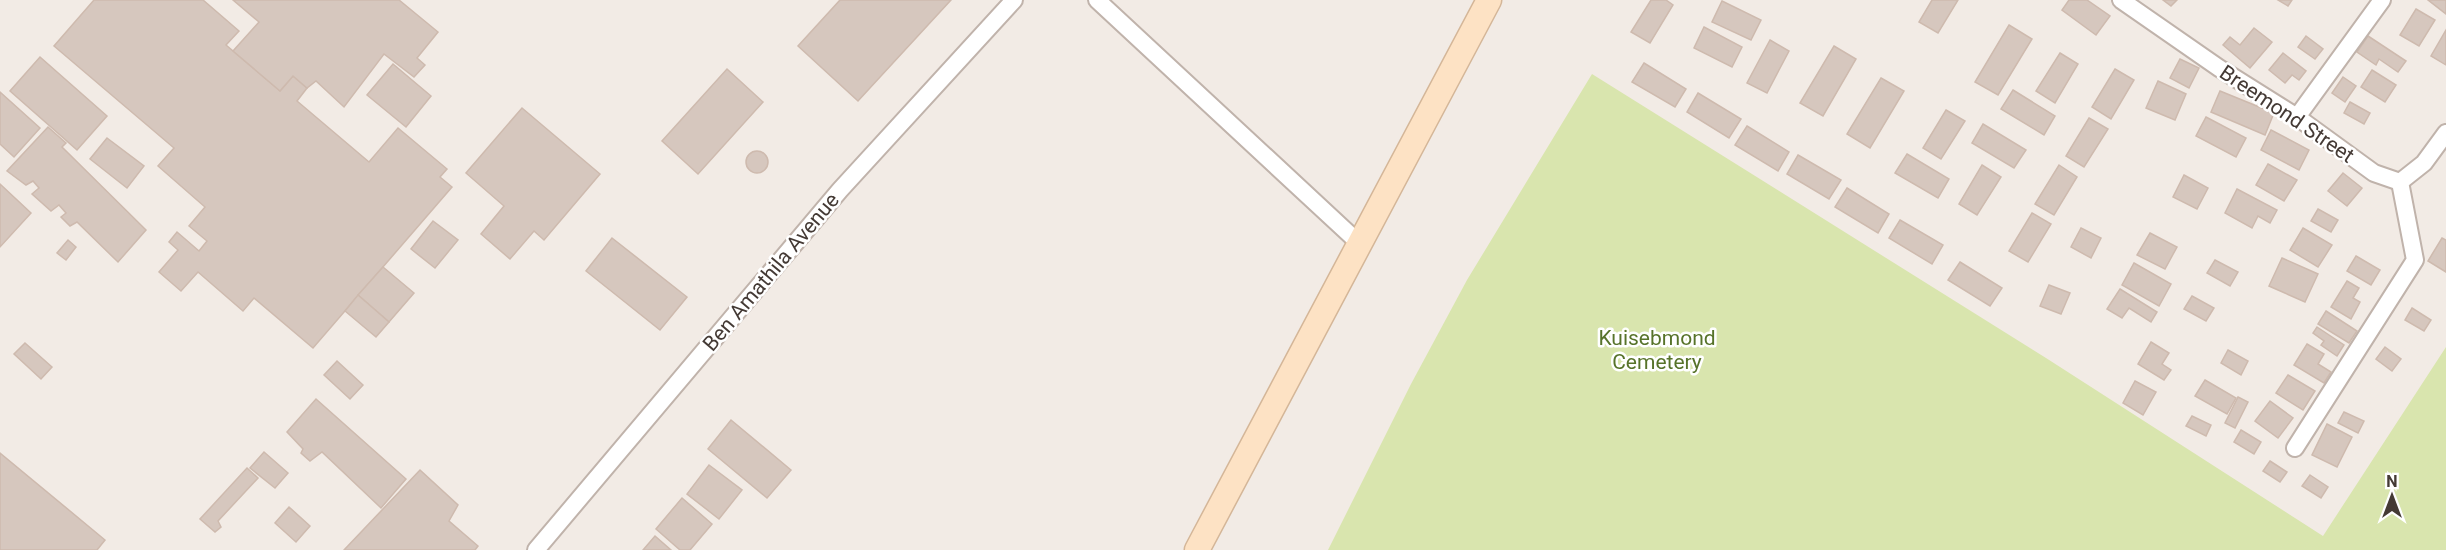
<svg xmlns="http://www.w3.org/2000/svg" width="2446" height="550" font-family="Roboto,sans-serif">
<style>
.green{fill:#d9e5ae}
.building{fill:#d6c7be;stroke:#cebaae;stroke-width:1.5}
.lines{fill:none;stroke-linecap:round;stroke-linejoin:round}
.street-casing{stroke:#c0b3ab;stroke-width:20}
.secondary-casing{stroke:#d4b698;stroke-width:27}
.street{stroke:#fff;stroke-width:16}
.secondary{stroke:#fde2c4;stroke-width:24}
.labels{text-anchor:middle;dominant-baseline:central;stroke-width:5;stroke-linejoin:round;paint-order:stroke}
.street-label{font-size:21px;fill:#443a35;stroke:#fff}
.park-label{font-size:21px;fill:#57732a;stroke:#fff}
</style>
<rect width="100%" height="100%" fill="#f2ebe5"/>
<polygon class="green" points="1592,74 2046,358 2323,536 2446,347 2446,550 1328,550 1411,384 1467,280"/>
<g class="building">
<polygon points="94,0 203,0 239,31 226,45 280,91 293,76 307,88 297,101 369,162 398,128 447,169 440,177 452,187 313,348 254,298 243,311 198,272 181,291 159,272 178,250 169,242 177,232 199,251 207,241 189,226 205,207 158,166 174,148 54,46"/>
<polygon points="233,0 399,0 438,32 417,58 425,65 414,77 384,54 344,107 316,81 307,88 293,76 280,91 233,51 259,22"/>
<polygon points="840,0 951,0 858,101 798,46"/>
<polygon points="1651,0 1666,0 1673,5 1650,43 1631,32"/>
<polygon points="1932,0 1958,0 1938,33 1919,22"/>
<polygon points="2069,0 2087,0 2110,16 2096,35 2062,10"/>
<polygon points="2163,0 2177,0 2171,6"/>
<polygon points="2278,0 2292,0 2288,6"/>
<polygon points="2428,0 2446,0 2446,14"/>
<polygon points="1722,1 1761,20 1751,40 1712,22"/>
<polygon points="2416,9 2435,20 2419,46 2400,35"/>
<polygon points="2009,25 2032,39 1998,95 1975,82"/>
<polygon points="1704,27 1742,47 1732,67 1694,48"/>
<polygon points="2254,28 2272,42 2250,68 2223,45 2230,37 2240,45"/>
<polygon points="2446,30 2446,65 2431,56"/>
<polygon points="2306,36 2323,49 2315,59 2298,47"/>
<polygon points="2368,36 2406,61 2398,72 2379,59 2376,65 2357,52"/>
<polygon points="1770,40 1789,51 1767,93 1747,83"/>
<polygon points="1834,46 1856,59 1823,116 1800,103"/>
<polygon points="2060,53 2078,64 2055,103 2036,91"/>
<polygon points="2283,53 2306,71 2299,80 2292,75 2285,83 2269,70"/>
<polygon points="40,57 107,116 77,150 10,91"/>
<polygon points="2180,59 2199,68 2189,88 2170,78"/>
<polygon points="1644,63 1686,89 1675,107 1632,82"/>
<polygon points="393,64 431,96 406,127 367,95"/>
<polygon points="727,69 763,102 698,174 662,141"/>
<polygon points="2115,69 2134,80 2111,119 2092,107"/>
<polygon points="2372,70 2396,85 2385,102 2361,87"/>
<polygon points="2343,77 2356,86 2345,102 2332,93"/>
<polygon points="1881,78 1904,91 1870,148 1847,134"/>
<polygon points="2158,81 2186,94 2175,120 2146,108"/>
<polygon points="2013,90 2055,116 2044,135 2001,109"/>
<polygon points="2220,91 2274,113 2265,135 2211,112"/>
<polygon points="0,92 40,128 14,157 0,144"/>
<polygon points="1698,93 1741,119 1729,138 1687,112"/>
<polygon points="2350,102 2370,113 2364,124 2344,113"/>
<polygon points="522,108 600,174 544,240 534,231 510,259 481,234 504,206 466,173"/>
<polygon points="1946,110 1965,121 1941,159 1923,148"/>
<polygon points="2206,117 2246,138 2236,157 2196,136"/>
<polygon points="2089,118 2108,129 2084,167 2066,156"/>
<polygon points="1983,124 2026,150 2014,168 1972,143"/>
<polygon points="1747,126 1789,152 1778,171 1735,145"/>
<polygon points="48,127 66,143 62,147 146,230 118,262 77,222 70,226 61,217 66,213 59,205 51,211 32,194 39,188 33,181 26,185 7,171"/>
<polygon points="2271,130 2309,150 2299,170 2261,150"/>
<polygon points="107,138 144,166 127,188 90,159"/>
<circle cx="757" cy="162" r="11"/>
<polygon points="1907,154 1949,179 1938,198 1895,173"/>
<polygon points="1798,155 1841,180 1829,199 1787,174"/>
<polygon points="2268,164 2297,180 2284,201 2256,185"/>
<polygon points="1982,165 2001,177 1977,215 1959,204"/>
<polygon points="2059,165 2077,177 2054,215 2035,204"/>
<polygon points="2343,173 2362,188 2347,206 2328,191"/>
<polygon points="2184,175 2208,188 2197,209 2173,197"/>
<polygon points="0,184 31,213 0,247"/>
<polygon points="1847,188 1889,214 1878,233 1835,207"/>
<polygon points="2237,189 2277,210 2270,223 2258,216 2252,228 2225,213"/>
<polygon points="2318,209 2338,220 2331,232 2311,221"/>
<polygon points="2032,213 2051,224 2028,262 2009,251"/>
<polygon points="1900,220 1943,245 1932,264 1889,238"/>
<polygon points="433,221 458,240 435,268 411,249"/>
<polygon points="2081,228 2101,238 2091,258 2071,247"/>
<polygon points="2303,228 2332,245 2318,267 2290,250"/>
<polygon points="2150,233 2177,247 2165,269 2137,255"/>
<polygon points="612,238 687,297 660,330 586,271"/>
<polygon points="2442,238 2446,240 2446,272 2428,261"/>
<polygon points="68,240 76,247 66,260 57,253"/>
<polygon points="2356,256 2380,270 2371,285 2347,271"/>
<polygon points="2282,258 2318,274 2305,302 2269,286"/>
<polygon points="2215,260 2238,272 2230,286 2207,273"/>
<polygon points="1960,262 2002,288 1990,306 1948,280"/>
<polygon points="2134,263 2171,284 2159,306 2122,285"/>
<polygon points="383,267 414,293 389,322 358,295"/>
<polygon points="2347,281 2359,288 2353,298 2360,302 2351,319 2331,307"/>
<polygon points="2049,285 2070,293 2061,314 2040,306"/>
<polygon points="2120,289 2157,312 2151,322 2129,308 2122,318 2107,309"/>
<polygon points="358,295 389,322 376,337 345,311"/>
<polygon points="2192,296 2214,308 2206,321 2184,309"/>
<polygon points="2412,308 2431,320 2424,331 2405,320"/>
<polygon points="2326,311 2357,331 2349,343 2318,324"/>
<polygon points="2317,327 2344,345 2337,356 2321,345 2324,341 2313,333"/>
<polygon points="2151,342 2169,353 2162,364 2171,370 2164,380 2138,364"/>
<polygon points="25,343 52,367 41,379 14,354"/>
<polygon points="2307,344 2324,354 2318,364 2331,372 2324,383 2294,365"/>
<polygon points="2385,347 2401,359 2392,371 2376,359"/>
<polygon points="2228,350 2248,361 2241,375 2221,363"/>
<polygon points="337,361 363,385 350,399 324,375"/>
<polygon points="2288,375 2315,391 2303,410 2276,393"/>
<polygon points="2205,380 2236,398 2227,414 2195,396"/>
<polygon points="2135,381 2156,392 2143,415 2123,403"/>
<polygon points="2238,397 2248,402 2235,428 2225,423"/>
<polygon points="316,399 406,479 381,508 322,452 310,461 301,453 303,449 287,432"/>
<polygon points="2270,401 2293,418 2278,438 2255,421"/>
<polygon points="2344,412 2364,421 2358,433 2338,423"/>
<polygon points="2192,416 2211,425 2206,436 2186,426"/>
<polygon points="731,420 791,470 767,498 708,449"/>
<polygon points="2327,424 2352,437 2337,467 2312,455"/>
<polygon points="2241,430 2261,442 2254,454 2234,442"/>
<polygon points="264,452 288,473 275,488 250,468"/>
<polygon points="0,453 105,540 97,550 0,550"/>
<polygon points="2270,461 2287,472 2280,482 2263,471"/>
<polygon points="709,465 742,490 719,519 687,494"/>
<polygon points="247,468 258,478 218,521 221,527 215,532 200,519"/>
<polygon points="420,470 458,505 449,521 478,546 475,550 344,550"/>
<polygon points="2310,475 2328,487 2321,498 2302,486"/>
<polygon points="682,498 712,524 690,550 680,550 656,529"/>
<polygon points="289,507 310,526 296,542 275,523"/>
<polygon points="655,536 671,550 643,550"/>
</g>
<g class="lines">
<defs>
<g id="street">
<polyline points="1097,0 1360,244"/>
<polyline points="2121,0 2219,68 2297,117 2374,173 2400,182 2424,163 2446,133"/>
<polyline points="2297,117 2382,0"/>
<polyline points="2295,448 2415,260 2400,182"/>
<polyline points="536,550 840,190 1014,0"/>
</g>
<polyline id="secondary" points="1197,550 1489,0"/>
</defs>
<use href="#street" class="street-casing"/>
<use href="#secondary" class="secondary-casing"/>
<use href="#street" class="street"/>
<use href="#secondary" class="secondary"/>
</g>
<g class="labels">
<g class="street-label">
<text transform="translate(2287 114) rotate(34)">Breemond Street</text>
<text transform="translate(771 272) rotate(-50)">Ben Amathila Avenue</text>
</g>
<g class="park-label">
<text x="1657" y="338">Kuisebmond<tspan x="1657" dy="24">Cemetery</tspan></text>
</g>
</g>
<g transform="translate(2392 496)" stroke="#ffffff" stroke-width="4.5" paint-order="stroke">
<path d="M0-4.5L10 22L0 15L-10 22Z" fill="#443a35"/>
<text y="-9" font-size="16" font-weight="bold" text-anchor="middle" fill="#443a35">N</text>
</g>
</svg>
